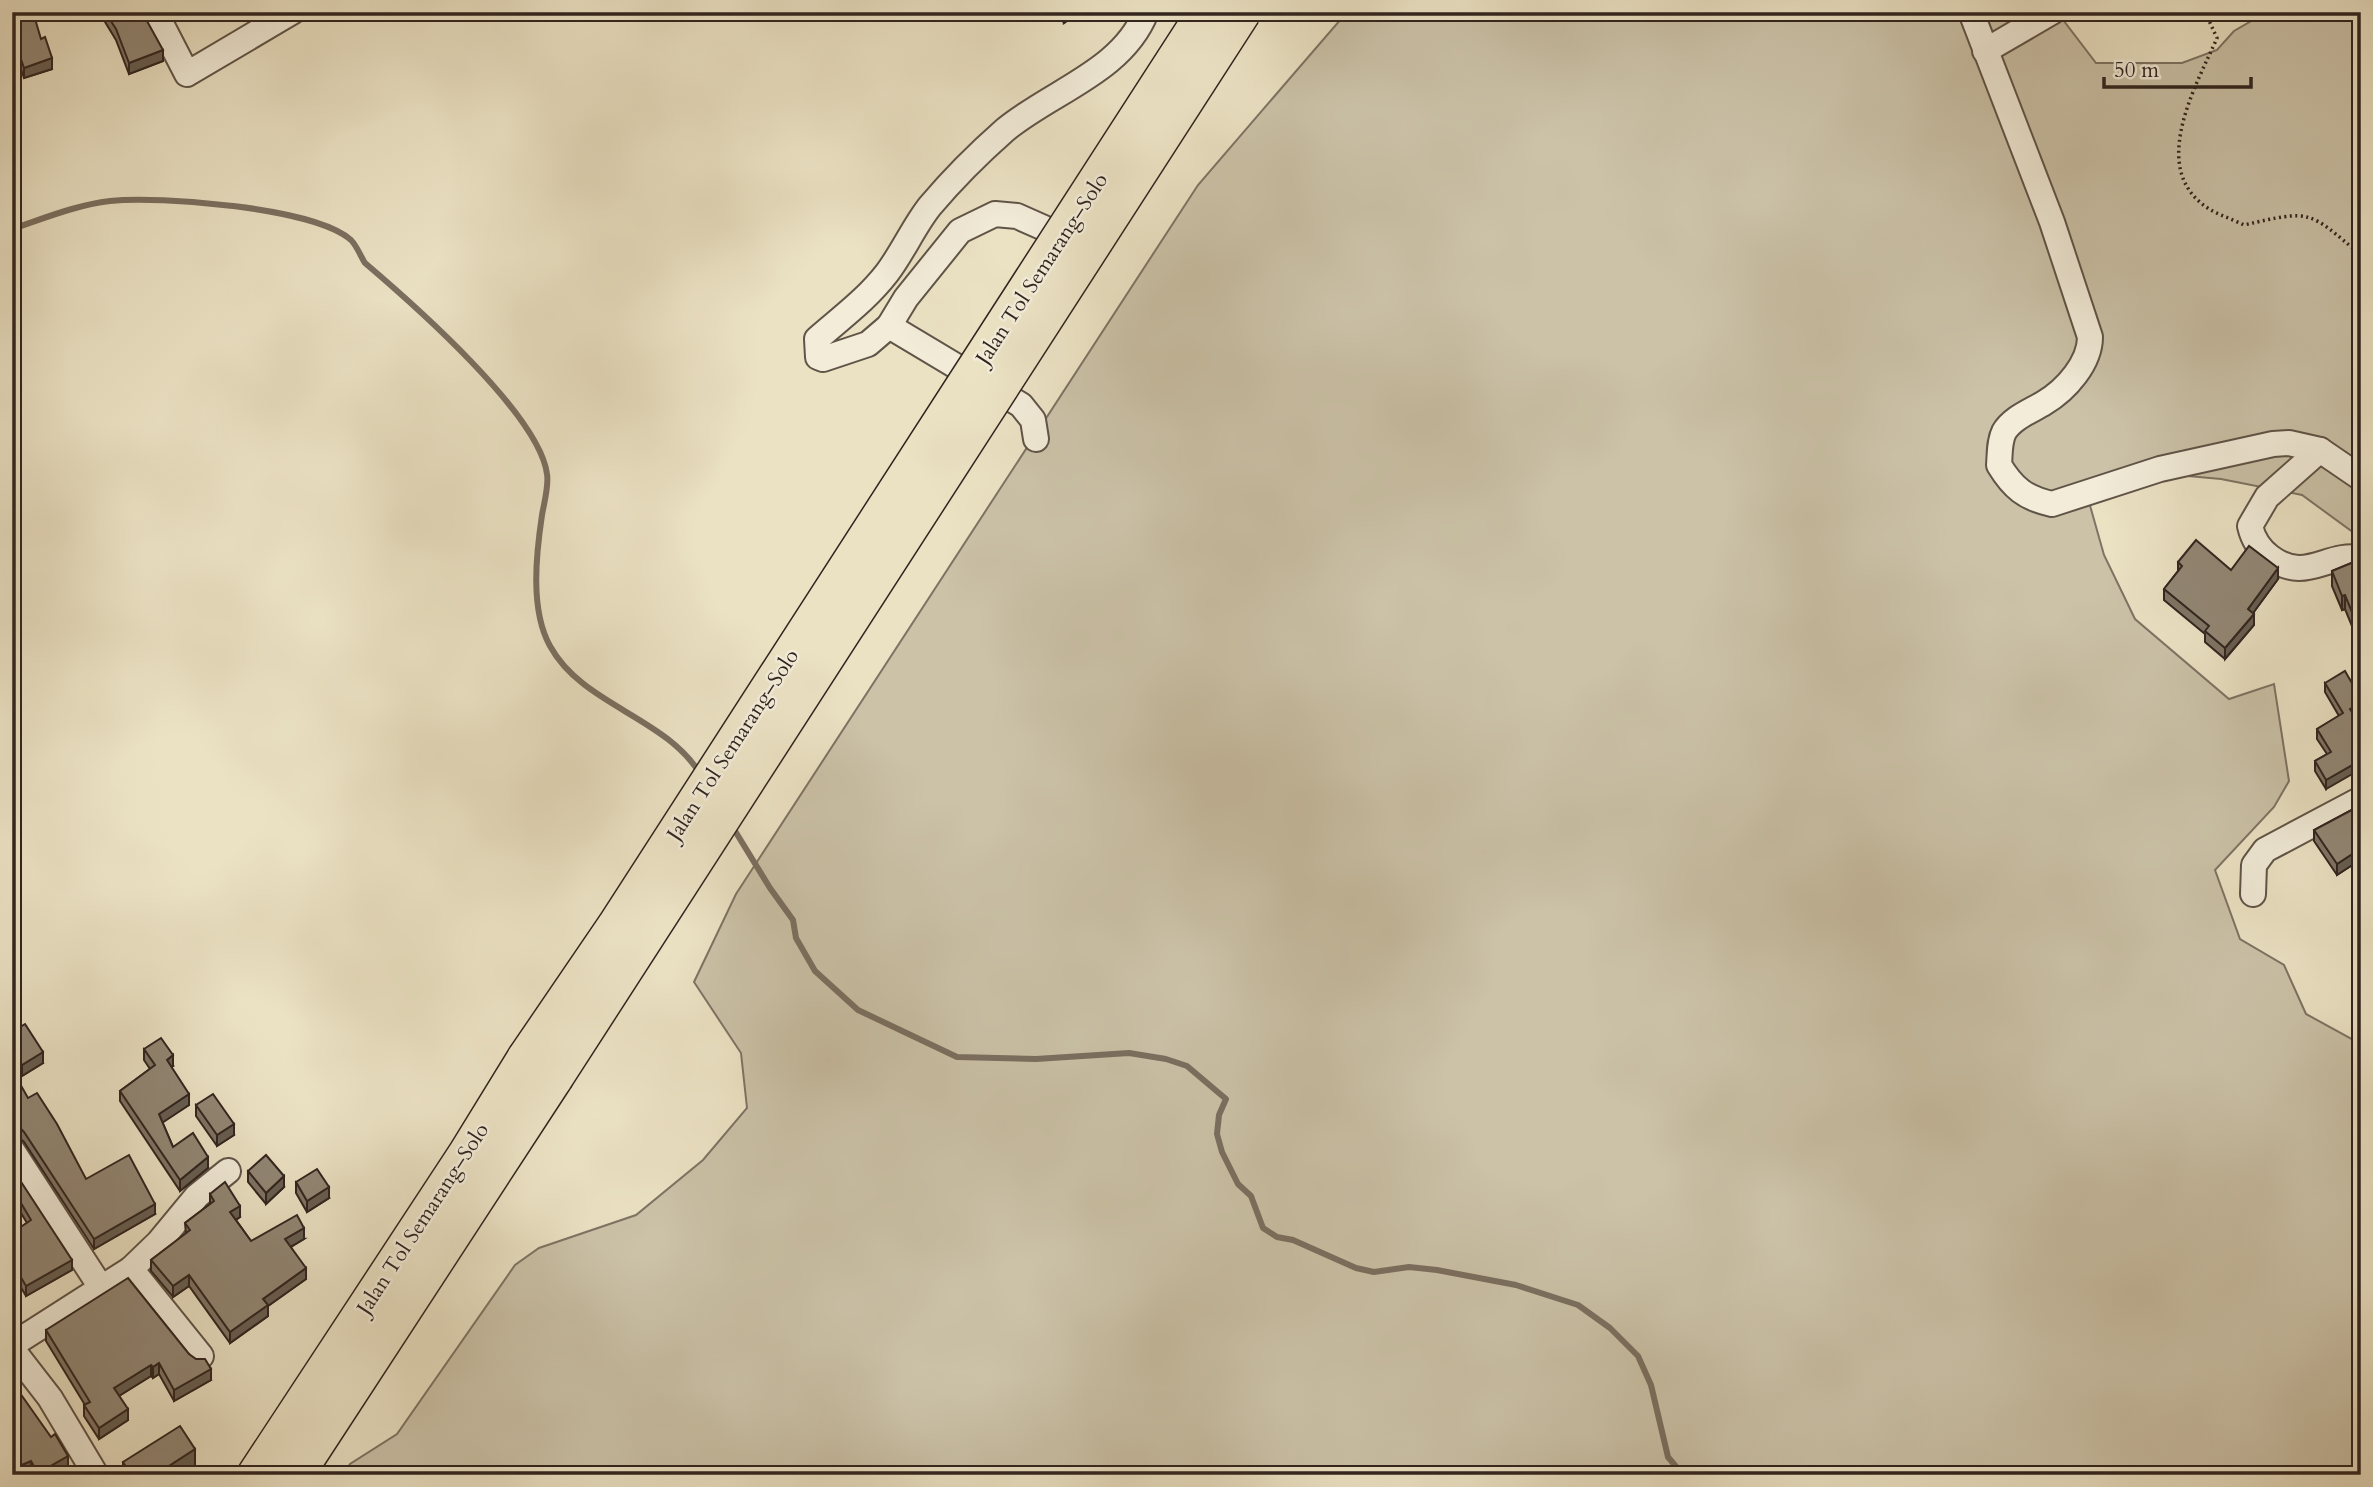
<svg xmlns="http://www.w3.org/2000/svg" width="2373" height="1487" font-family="Cardo,serif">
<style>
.green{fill:#cbc2a8;stroke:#7e7364;stroke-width:2}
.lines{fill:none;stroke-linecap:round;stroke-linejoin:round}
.stream{stroke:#7b6f60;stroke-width:6}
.minor-casing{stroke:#605448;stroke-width:28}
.highway-casing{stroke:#31241f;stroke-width:40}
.path{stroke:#31241f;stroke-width:3.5;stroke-dasharray:2 3.5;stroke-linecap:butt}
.minor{stroke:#f2ecd9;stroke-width:24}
.highway{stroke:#ebe2c4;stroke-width:37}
.highway-bridge-casing{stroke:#31241f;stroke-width:40;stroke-linecap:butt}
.highway-bridge{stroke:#ebe2c4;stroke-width:37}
.wall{fill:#7e7465;stroke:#31241f;stroke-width:2}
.shaded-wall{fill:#665e52;stroke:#31241f;stroke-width:2}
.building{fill:#928775;stroke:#31241f;stroke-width:2}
.labels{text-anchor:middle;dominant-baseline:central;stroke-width:5;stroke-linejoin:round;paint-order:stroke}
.street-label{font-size:21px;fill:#31241f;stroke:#f2ecd9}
</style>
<rect width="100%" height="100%" fill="#ebe2c4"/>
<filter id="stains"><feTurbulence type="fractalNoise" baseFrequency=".00286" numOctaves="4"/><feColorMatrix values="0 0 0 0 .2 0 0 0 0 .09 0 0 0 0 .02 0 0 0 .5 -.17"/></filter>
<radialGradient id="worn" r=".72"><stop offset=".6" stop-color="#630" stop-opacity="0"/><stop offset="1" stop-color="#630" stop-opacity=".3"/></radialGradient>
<polygon class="green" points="1347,12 2057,12 2096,63 2182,63 2217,50 2234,31 2267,12 2361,12 2361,538 2302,495 2221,479 2143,472 2089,502 2104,555 2135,619 2229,699 2274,684 2289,781 2274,807 2215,870 2240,939 2284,965 2306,1014 2361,1044 2361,1475 343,1475 350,1464 397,1434 515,1265 539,1248 636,1215 703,1160 747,1108 741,1053 694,982 736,894 1198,185"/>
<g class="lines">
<g class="stream">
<path d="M12 229C45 218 76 205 110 201 160 196 314 207 351 240 357 246 361 257 365 263 412 303 539 414 547 474 549 486 544 503 542 515 536 555 530 610 550 646 583 706 665 716 701 775"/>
<polyline points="732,826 770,888 793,920 796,938 815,971 858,1010 957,1057 1036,1059 1129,1053 1166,1059 1187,1066 1226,1099 1219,1115 1217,1134 1222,1152 1238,1184 1251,1196 1263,1228 1277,1237 1293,1240 1356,1268 1374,1272 1409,1267 1437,1270 1516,1285 1578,1305 1610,1328 1638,1356 1651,1385 1668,1457 1683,1475"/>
</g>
<defs>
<g id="minor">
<polyline points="155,12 187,74 292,12"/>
<path d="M1971 12 2052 222 2090 337C2090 363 2066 390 2044 403 2031 411 2012 418 2004 432 1999 442 2000 454 1999 465 2013 488 2025 498 2052 504L2160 469 2273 444 2289 443 2320 450 2361 478"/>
<polyline points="1985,51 2052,12"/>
<path d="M1044 228 1017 216 995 214 960 231 906 298 889 326 868 344 823 359 818 357 817 339C841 318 867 299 887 273 903 252 914 226 930 206 952 180 980 152 1005 130 1052 91 1122 72 1146 12"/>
<polyline points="889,326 1021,405 1033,420 1036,439"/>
<path d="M2320 450 2267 497 2250 526C2253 539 2259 549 2270 557 2306 584 2326 552 2361 558"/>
<polyline points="2253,894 2254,865 2265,850 2361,799"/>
<polyline points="12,1150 100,1286"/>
<polyline points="131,1269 201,1356"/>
<polyline points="12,1345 131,1269 159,1242 197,1196 228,1171"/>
<polyline points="12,1349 50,1398 96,1475"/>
</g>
<g id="highway">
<polyline points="256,1475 467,1154 526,1058"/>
<polyline points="295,1475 554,1078"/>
</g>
</defs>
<use href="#minor" class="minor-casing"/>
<use href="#highway" class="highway-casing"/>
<path class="path" d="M2205 12 2217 38C2198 82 2151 162 2201 203 2212 213 2230 218 2244 225 2313 209 2308 211 2361 255"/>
<use href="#minor" class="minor"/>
<use href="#highway" class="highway"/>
<defs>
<g id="highway-bridge">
<polyline points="526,1058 616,926 1206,12"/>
<polyline points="554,1078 1242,12"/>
</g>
</defs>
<use href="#highway-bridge" class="highway-bridge-casing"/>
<use href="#highway-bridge" class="highway-bridge"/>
</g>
<g class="wall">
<polygon points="12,12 41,39 52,69 24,78 12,43"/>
<polygon points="99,12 142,12 163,61 129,74 116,40"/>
<polygon points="1057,12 1079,12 1064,23"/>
<polygon points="2361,559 2361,648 2345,609 2342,610 2332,586 2332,571"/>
<polygon points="2178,562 2278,579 2253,613 2254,625 2225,659 2205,642 2205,634 2164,600 2164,589 2178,571"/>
<polygon points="2325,683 2361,712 2354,716 2326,789 2315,771 2315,761 2327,754 2317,739 2317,729 2339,716 2325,692"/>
<polygon points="2361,805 2361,861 2360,860 2337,875 2314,841 2314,830"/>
<polygon points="12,1032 43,1063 22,1076 12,1061"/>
<polygon points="144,1049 173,1066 171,1067 189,1105 162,1122 173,1147 208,1168 180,1191 120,1101 120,1091 150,1069 144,1060"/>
<polygon points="12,1077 86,1179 155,1214 94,1249 24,1142 18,1137 12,1137"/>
<polygon points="196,1105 234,1135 217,1146 196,1116"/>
<polygon points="12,1168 72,1270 26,1296 16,1279 13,1282 12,1233 27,1223 15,1203 12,1205"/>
<polygon points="248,1171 284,1187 266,1204 248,1182"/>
<polygon points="296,1182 329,1198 307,1212 296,1193"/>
<polygon points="210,1194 240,1217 236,1220 251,1241 304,1239 291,1247 306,1279 268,1306 268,1316 230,1343 189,1286 173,1297 151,1271 151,1260 186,1234 185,1223 210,1204"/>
<polygon points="46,1330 189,1354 211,1380 174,1401 159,1374 153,1378 151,1376 119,1396 128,1420 99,1439 84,1416 84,1405 85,1405 46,1341"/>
<polygon points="12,1388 68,1469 58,1475 31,1475"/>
<polygon points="123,1462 195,1466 181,1475 123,1475"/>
</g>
<g class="shaded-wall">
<polygon points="1065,12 1079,12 1064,23"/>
<polygon points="163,50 163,61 129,74 129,63"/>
<polygon points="52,58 52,69 24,78 24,68"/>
<polygon points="2278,568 2278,579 2248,620 2248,609"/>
<polygon points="2345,595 2345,609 2342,610 2342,596"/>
<polygon points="2254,614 2254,625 2225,659 2225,648"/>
<polygon points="2361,703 2361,712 2350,719 2350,709"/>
<polygon points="2361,760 2361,769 2326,789 2326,780"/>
<polygon points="2360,849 2360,860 2337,875 2337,864"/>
<polygon points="43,1052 43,1063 22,1076 22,1065"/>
<polygon points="173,1055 173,1066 167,1070 167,1060"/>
<polygon points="189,1094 189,1105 159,1125 159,1114"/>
<polygon points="234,1124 234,1135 217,1146 217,1135"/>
<polygon points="208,1157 208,1168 180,1191 180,1180"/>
<polygon points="284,1176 284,1187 266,1204 266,1193"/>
<polygon points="329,1187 329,1198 307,1212 307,1201"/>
<polygon points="15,1193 15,1203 12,1205 12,1195"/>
<polygon points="155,1204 155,1214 94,1249 94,1239"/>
<polygon points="240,1206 240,1217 230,1223 230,1212"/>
<polygon points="304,1228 304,1239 285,1250 285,1239"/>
<polygon points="72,1260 72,1270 26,1296 26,1286"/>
<polygon points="306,1268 306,1279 268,1306 268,1316 230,1343 230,1332 263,1299"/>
<polygon points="16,1269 16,1279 13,1282 13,1272"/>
<polygon points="189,1275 189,1286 173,1297 173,1286"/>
<polygon points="159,1363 159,1374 153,1378 153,1367"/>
<polygon points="151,1365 151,1376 114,1399 114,1388"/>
<polygon points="211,1369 211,1380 174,1401 174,1390"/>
<polygon points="128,1409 128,1420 99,1439 99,1428"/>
<polygon points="195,1449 195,1466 181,1475 155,1475"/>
<polygon points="68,1456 68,1469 58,1475 38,1475 38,1473"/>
<polygon points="31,1461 31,1474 28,1475 12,1475 12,1469"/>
</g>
<g class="building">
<polygon points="12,12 33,12 41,39 45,37 52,58 24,68 12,33"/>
<polygon points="105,12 142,12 163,50 129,63 116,29"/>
<polygon points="2196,540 2231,570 2249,546 2278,568 2248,609 2254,614 2225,648 2205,631 2209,626 2164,589 2182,566 2178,562"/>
<polygon points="2361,559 2361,634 2345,595 2342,596 2332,571"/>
<polygon points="2345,671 2361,699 2361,703 2350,709 2361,726 2361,760 2326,780 2315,761 2331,752 2317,729 2343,713 2325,683"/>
<polygon points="2361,805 2361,850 2360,849 2337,864 2314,830"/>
<polygon points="25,1024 43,1052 22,1065 12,1050 12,1032"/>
<polygon points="161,1038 173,1055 167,1060 189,1094 159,1114 173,1147 193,1133 208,1157 180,1180 120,1091 155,1065 144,1049"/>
<polygon points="15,1075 28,1098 37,1093 57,1124 86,1179 129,1155 155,1204 94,1239 24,1132 18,1126 12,1127 12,1077"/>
<polygon points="213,1094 234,1124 217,1135 196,1105"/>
<polygon points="266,1155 284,1176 266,1193 248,1171"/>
<polygon points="12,1168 72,1260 26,1286 16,1269 12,1271 12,1233 31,1220 15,1193 12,1195"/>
<polygon points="317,1169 329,1187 307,1201 296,1182"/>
<polygon points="225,1182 240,1206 230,1212 251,1241 297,1215 304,1228 285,1239 306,1268 263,1299 268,1305 230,1332 189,1275 173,1286 151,1260 190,1230 185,1223 214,1201 210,1194"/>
<polygon points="128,1278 189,1354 196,1359 205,1359 211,1369 174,1390 159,1363 153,1367 151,1365 114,1388 128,1409 99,1428 84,1405 90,1402 46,1330"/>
<polygon points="15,1386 51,1437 55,1434 68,1456 38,1473 31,1461 12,1469 12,1388"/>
<polygon points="180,1426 195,1449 155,1475 131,1475 123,1462"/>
</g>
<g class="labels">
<g class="street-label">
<text transform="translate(1042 269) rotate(-57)">Jalan Tol Semarang–Solo</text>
<text transform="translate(733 745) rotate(-57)">Jalan Tol Semarang–Solo</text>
<text transform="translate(423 1219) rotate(-57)">Jalan Tol Semarang–Solo</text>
</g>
</g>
<rect width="2373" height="1487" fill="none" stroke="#ebe2c4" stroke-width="42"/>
<rect x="14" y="14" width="2345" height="1459" fill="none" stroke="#31241f" stroke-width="3.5"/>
<rect x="21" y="21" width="2331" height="1445" fill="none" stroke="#31241f" stroke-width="2"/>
<path d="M2104 77v10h147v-10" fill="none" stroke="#31241f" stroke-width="3.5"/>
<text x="2114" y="77" font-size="21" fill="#31241f" stroke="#f2ecd9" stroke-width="5" paint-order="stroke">50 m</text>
<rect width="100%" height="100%" filter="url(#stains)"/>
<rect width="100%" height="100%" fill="url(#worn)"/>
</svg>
